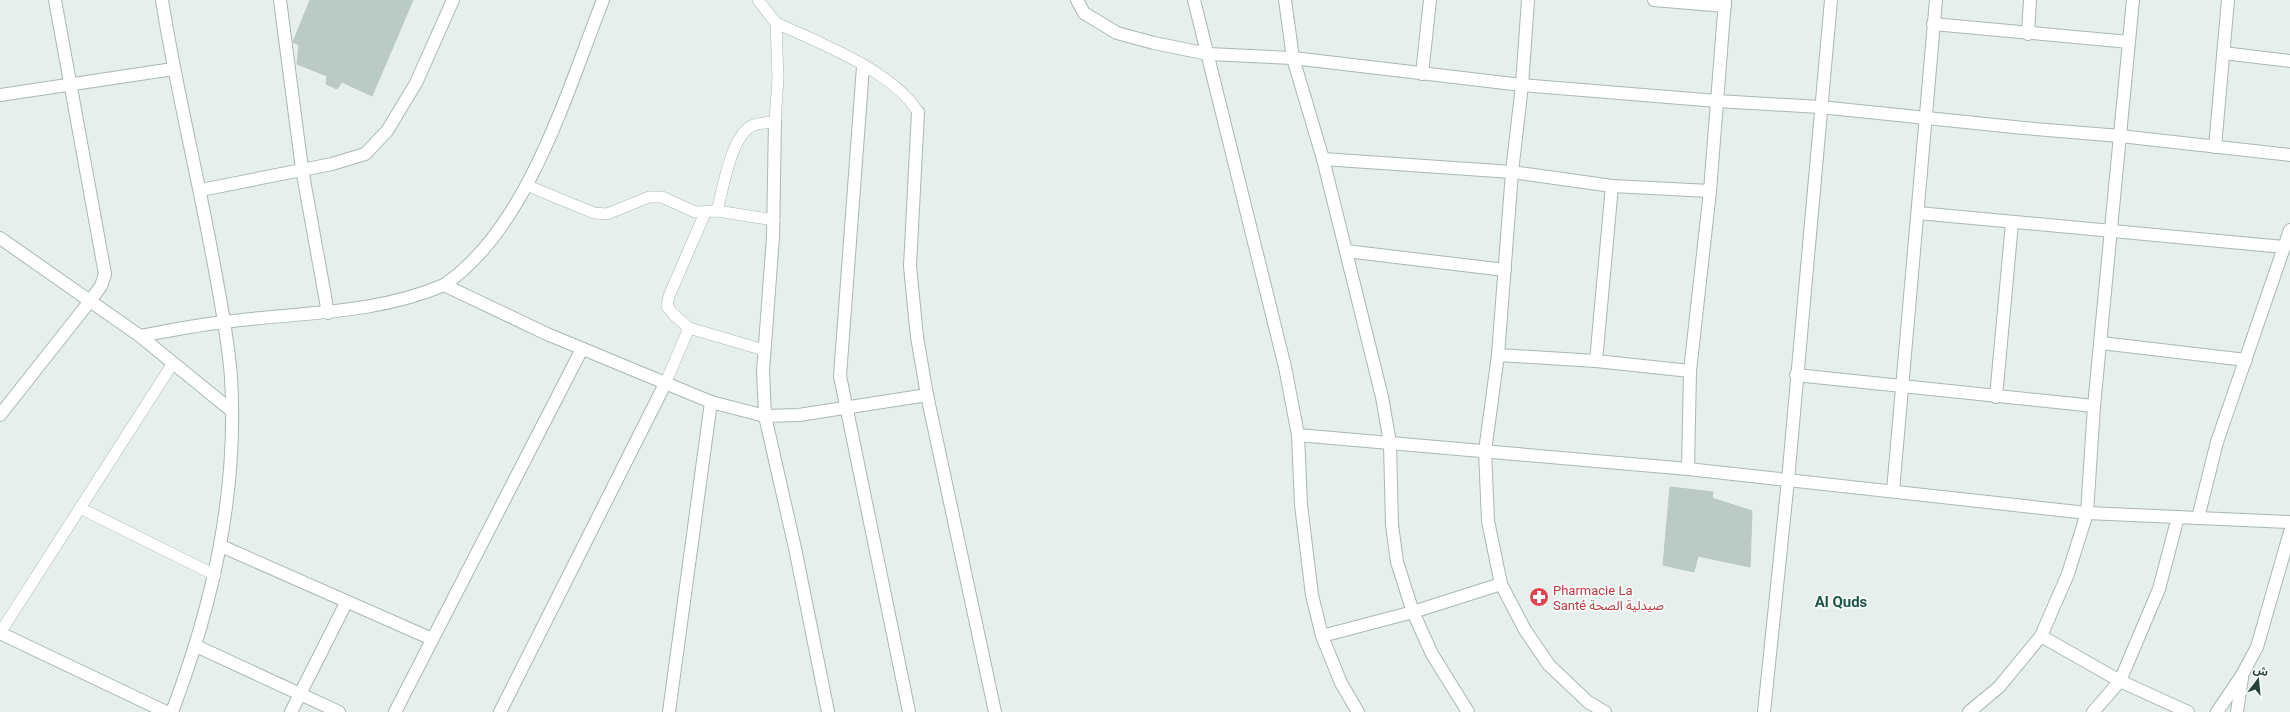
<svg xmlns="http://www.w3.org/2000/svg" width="2290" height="712" font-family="Roboto,'Noto Sans Arabic',sans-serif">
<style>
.building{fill:#bbcac4;stroke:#b8c9c2}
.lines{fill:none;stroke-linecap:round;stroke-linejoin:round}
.lane-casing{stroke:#a8b8b2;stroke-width:12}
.street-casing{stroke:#a8b8b2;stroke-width:14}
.lane{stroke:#fff;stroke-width:11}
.street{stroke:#fff;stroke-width:12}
.labels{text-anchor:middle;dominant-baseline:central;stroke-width:3.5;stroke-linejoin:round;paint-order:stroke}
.health-label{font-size:13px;fill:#be3a42;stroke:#f7fbf9;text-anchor:start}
.quarter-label{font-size:15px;font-weight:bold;fill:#1f5548;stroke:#f7fbf9}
</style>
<rect width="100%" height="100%" fill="#e6efeb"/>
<g class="building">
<polygon points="310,0 413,0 372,96 342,82 337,89 326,84 327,76 297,64 299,45 293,42"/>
<polygon points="1670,487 1713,492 1712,498 1752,511 1750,567 1698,556 1694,572 1663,565"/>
</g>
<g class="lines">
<defs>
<g id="lane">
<path d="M776 23C820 43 893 71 918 112"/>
<polyline points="526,185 594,213 607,214 649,197 662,197 695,212 717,211 774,220"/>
<path d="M717 211C723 190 731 133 754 125 760 123 768 123 775 121L778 79 776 23 758 0"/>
<polyline points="705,213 669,296 667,306 673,314 689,328 764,350"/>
<polyline points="665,384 689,328"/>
<polyline points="80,508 215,575"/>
<polyline points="0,633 173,363"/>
</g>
<g id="street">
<path d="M162 0C176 89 198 176 214 265 221 302 228 339 231 377 238 493 213 604 172 712"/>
<polyline points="280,0 302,169 328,313"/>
<polyline points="1077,0 1084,13 1117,33 1154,43 1208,54 1293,58 1522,85 1717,101 1820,107 2024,128 2120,136 2290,155"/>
<polyline points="1194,0 1285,367 1298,435 1301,505 1312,595 1322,636 1341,683 1358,712"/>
<polyline points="1285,0 1293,58 1323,159 1382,397 1390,443 1392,525 1397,562 1413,612 1432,654 1468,712"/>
<polyline points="1528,0 1522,85 1512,172 1498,355 1485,451 1488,521 1501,584 1525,630 1549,665 1588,702 1605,712"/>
<polyline points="1654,0 1725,6"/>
<polyline points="1933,24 2129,42"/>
<polyline points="2028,34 2030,0"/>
<polyline points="2223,53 2290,61"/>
<polyline points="863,67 840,376 909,712"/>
<polyline points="1422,74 1430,0"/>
<polyline points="0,95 173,69"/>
<polyline points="918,112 910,266 917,337 927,395 995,712"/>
<polyline points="775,121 773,237 763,371 765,416 795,548 828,712"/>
<polyline points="2215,147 2228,0"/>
<polyline points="1323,159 1512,172 1612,186 1710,191"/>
<polyline points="201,190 332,164 365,154 387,131 416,83 453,0"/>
<polyline points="1918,213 2284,247"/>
<polyline points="0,238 140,336 232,411"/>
<polyline points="1346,251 1505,270"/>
<path d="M444 285C528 228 567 91 603 0"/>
<path d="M140 336C168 331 196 325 224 322 299 312 374 315 444 285L547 334 711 402 765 416 799 415 927 395"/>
<polyline points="2101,343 2246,360"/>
<polyline points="1498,355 1596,361 1690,371"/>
<polyline points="1596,361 1612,186"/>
<polyline points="1796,375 2094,406"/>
<polyline points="1996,397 2012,223"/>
<polyline points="0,415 90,301 101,286 105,274 55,0"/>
<polyline points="1298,435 1688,469 2087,513 2290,522"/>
<polyline points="1688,469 1690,371 1710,191 1725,0"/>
<polyline points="1893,491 1936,0"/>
<polyline points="2198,518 2217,442 2290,230"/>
<polyline points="221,546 432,639"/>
<polyline points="0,633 166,712"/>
<polyline points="1322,636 1413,612 1501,584"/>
<polyline points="2041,636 2120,681 2188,712"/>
<polyline points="196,646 339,712"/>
<polyline points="291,712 346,603"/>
<polyline points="395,712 582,349"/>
<polyline points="500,712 665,384"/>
<polyline points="669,712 711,402"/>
<polyline points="1764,712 1788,480 1831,0"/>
<polyline points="1969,712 1999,687 2041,636 2068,574 2087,513 2094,406 2133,0"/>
<polyline points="2093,712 2120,681 2159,589 2178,517"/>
<polyline points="2217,712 2242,675 2257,647 2290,532"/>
<polyline points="2237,712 2242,678"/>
</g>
</defs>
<use href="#lane" class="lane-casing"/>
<use href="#street" class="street-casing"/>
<use href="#lane" class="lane"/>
<use href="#street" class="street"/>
</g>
<defs>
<symbol id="pharmacy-disc" viewBox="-11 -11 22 22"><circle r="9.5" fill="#e0444e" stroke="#f7fbf9"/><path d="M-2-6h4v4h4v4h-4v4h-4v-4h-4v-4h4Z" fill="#fff"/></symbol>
</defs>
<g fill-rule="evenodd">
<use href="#pharmacy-disc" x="1528" y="586" width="22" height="22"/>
</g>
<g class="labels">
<g class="health-label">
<text x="1553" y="590">Pharmacie La<tspan x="1553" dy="15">Santé صيدلية الصحة</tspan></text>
</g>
<g class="quarter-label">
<text x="1841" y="602">Al Quds</text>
</g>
</g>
<g transform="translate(2258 680) rotate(16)" stroke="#f7fbf9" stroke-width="3" paint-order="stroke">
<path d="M0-3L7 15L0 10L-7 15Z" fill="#24423a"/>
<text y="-6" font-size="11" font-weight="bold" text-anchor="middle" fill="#24423a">ش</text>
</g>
</svg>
